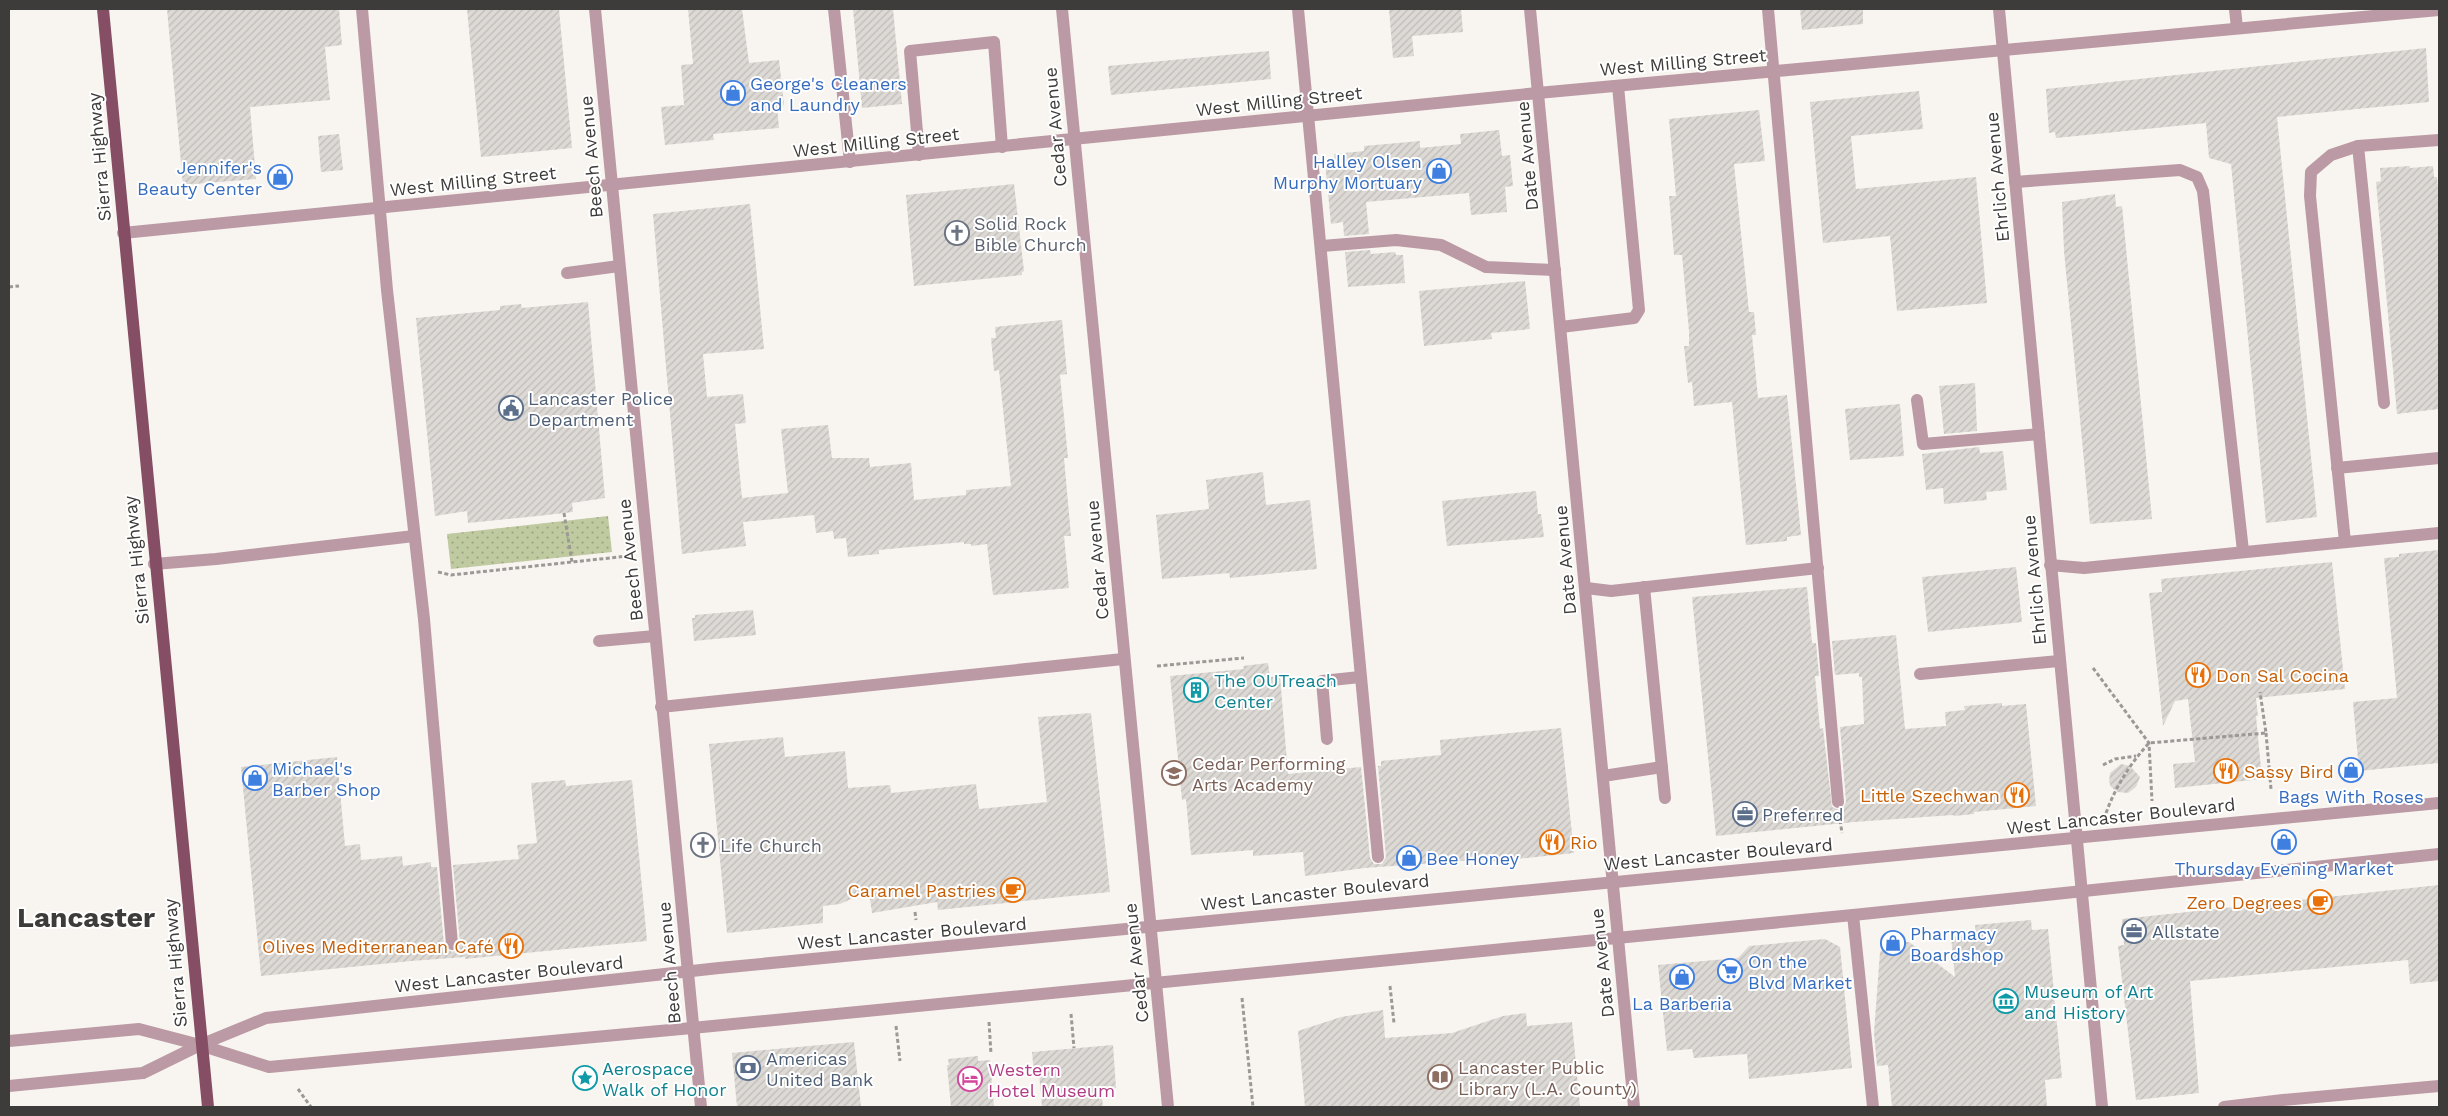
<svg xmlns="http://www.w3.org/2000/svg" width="2448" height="1116" font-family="'Work Sans',sans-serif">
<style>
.green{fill:url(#green-dots)}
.building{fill:url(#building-hatch)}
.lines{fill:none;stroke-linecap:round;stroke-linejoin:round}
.path{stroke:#9b9996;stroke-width:3;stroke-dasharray:4 2.5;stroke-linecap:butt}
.minor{stroke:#bb9aa5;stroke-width:12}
.major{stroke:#854e64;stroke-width:12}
.labels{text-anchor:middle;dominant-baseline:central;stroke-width:4;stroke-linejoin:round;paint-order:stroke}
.street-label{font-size:18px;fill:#3d3c3a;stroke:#fff}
.shop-label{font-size:18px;fill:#366cbe;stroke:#fff;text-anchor:start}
.worship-label{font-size:18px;fill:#5b616d;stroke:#fff;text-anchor:start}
.service-label{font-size:18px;fill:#4e5e75;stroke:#fff;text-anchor:start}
.food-label{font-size:18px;fill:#c56008;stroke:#fff;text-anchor:end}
.culture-label{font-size:18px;fill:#0d838f;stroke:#fff;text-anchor:start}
.education-label{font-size:18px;fill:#785e54;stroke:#fff;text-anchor:start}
.hotel-label{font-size:18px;fill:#b23c85;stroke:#fff;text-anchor:start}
.town-label{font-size:28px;font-weight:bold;fill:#3d3c3a;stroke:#fff}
</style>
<defs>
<pattern id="green-dots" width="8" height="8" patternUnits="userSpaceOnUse" patternTransform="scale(1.25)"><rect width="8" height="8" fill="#c0caa0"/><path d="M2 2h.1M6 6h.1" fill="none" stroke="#9da583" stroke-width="1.8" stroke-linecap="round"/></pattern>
<pattern id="building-hatch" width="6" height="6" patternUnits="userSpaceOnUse" patternTransform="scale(1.25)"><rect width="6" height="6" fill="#ddd9d5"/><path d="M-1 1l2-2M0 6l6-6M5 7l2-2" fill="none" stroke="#bfbbb8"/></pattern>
</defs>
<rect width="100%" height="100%" fill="#f8f5f0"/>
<polygon class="green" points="608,516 612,552 451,569 447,534"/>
<g class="building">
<polygon points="167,9 339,9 342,45 325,47 330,100 250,107 256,179 183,185"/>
<polygon points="467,9 559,9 572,148 481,157"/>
<polygon points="688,9 742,9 749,63 779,60 784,105 777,106 779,128 713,134 714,140 665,145 661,107 684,105 681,65 693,64"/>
<polygon points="853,9 893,9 902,104 862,108"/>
<polygon points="1389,9 1461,9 1463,32 1412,36 1414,56 1393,58"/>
<polygon points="1800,9 1863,9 1863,24 1802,30"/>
<polygon points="2426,48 2429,102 2277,117 2317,517 2266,523 2231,164 2209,158 2206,123 2056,138 2055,132 2049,133 2046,89"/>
<polygon points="1269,51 1271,79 1111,95 1108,66"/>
<polygon points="1919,91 1923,129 1851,136 1856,189 1976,177 1987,303 1897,311 1890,236 1823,243 1810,102"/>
<polygon points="1759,110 1765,161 1734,164 1749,312 1754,312 1756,335 1752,335 1758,398 1787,395 1801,535 1787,537 1787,541 1746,545 1732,402 1694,406 1692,382 1688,383 1684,346 1689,346 1689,331 1682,255 1674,255 1669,196 1676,196 1669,119"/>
<polygon points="1499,130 1502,156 1510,155 1513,186 1505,187 1507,212 1471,215 1469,193 1366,202 1369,234 1344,236 1343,222 1331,224 1325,162 1335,161 1334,154 1364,151 1364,146 1420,141 1420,148 1461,144 1460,134"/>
<polygon points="339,134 343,170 321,172 318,136"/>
<polygon points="2410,166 2410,168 2433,166 2434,177 2437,177 2439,201 2439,409 2397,414 2376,182 2381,181 2380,168"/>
<polygon points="1014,184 1024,271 1022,272 1022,275 914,286 906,195"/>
<polygon points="2115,194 2116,207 2122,206 2152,519 2090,524 2064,251 2062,202"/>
<polygon points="750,204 764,349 703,354 707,397 743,394 746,423 735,424 742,498 788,493 781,429 828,425 832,458 869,458 870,467 911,463 914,500 966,495 966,490 1011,486 1000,380 999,370 994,371 991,338 996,338 995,327 1062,320 1067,374 1060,375 1068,458 1064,458 1071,536 1064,536 1069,588 993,595 987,544 971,546 971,544 964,544 964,542 879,550 879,554 848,557 846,538 834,539 833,531 816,533 814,515 743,522 746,546 682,554 653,214"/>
<polygon points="1370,250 1371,254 1395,252 1396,255 1403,255 1405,283 1348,287 1345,252"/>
<polygon points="1525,281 1530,329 1491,333 1492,339 1424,346 1419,291"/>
<polygon points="588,302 605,498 572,503 573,512 538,516 468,523 467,511 435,516 416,318 500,310 500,306 521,304 522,308"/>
<polygon points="1975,383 1977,431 1944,434 1939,386"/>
<polygon points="1900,404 1904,456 1850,460 1845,409"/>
<polygon points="1979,447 1980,453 2003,451 2007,490 1986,492 1987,500 1944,504 1943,488 1926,490 1922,454"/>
<polygon points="1263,472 1266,505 1310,500 1317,569 1230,578 1229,573 1162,579 1156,515 1209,509 1206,480"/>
<polygon points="1536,491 1538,514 1541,514 1544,537 1447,546 1442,501"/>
<polygon points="2439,550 2439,763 2359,771 2353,702 2397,698 2384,558 2399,557 2399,554"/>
<polygon points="2332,562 2345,689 2256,698 2258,716 2256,716 2262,779 2175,788 2173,764 2195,762 2188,699 2175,701 2163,726 2149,593 2162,592 2161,579"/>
<polygon points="2016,567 2022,622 1928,632 1922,577"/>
<polygon points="1807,587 1812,643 1816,643 1819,676 1815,676 1820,729 1823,728 1832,807 1839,810 1843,808 1846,802 1840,727 1864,724 1862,677 1859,677 1859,673 1835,675 1832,641 1896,635 1905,729 1946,726 1945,712 1965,710 1964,706 2002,703 2002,706 2026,704 2036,806 1974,812 1974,814 1954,816 1953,815 1854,822 1716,836 1692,597"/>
<polygon points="753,610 756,635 694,641 692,618 695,618 695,615"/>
<polygon points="1268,663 1270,677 1280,676 1288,774 1361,767 1370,858 1374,864 1382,864 1386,857 1378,766 1381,766 1381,761 1441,755 1440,740 1561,728 1574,853 1489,862 1489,859 1365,868 1305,876 1303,852 1253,856 1253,850 1191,855 1186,799 1182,800 1170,676 1244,669 1243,666"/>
<polygon points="1091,713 1110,892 938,910 937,902 872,913 869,891 840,904 823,906 823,923 727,933 709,744 783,737 785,757 845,751 848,788 890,785 891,793 976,784 979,809 1047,802 1038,717"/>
<polygon points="337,757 345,846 360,844 361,860 402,856 403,866 431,862 431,867 437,867 444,945 446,949 452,952 457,950 460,943 453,865 519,859 517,845 537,843 531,783 565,780 566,786 632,780 647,941 465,959 465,957 411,961 261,976 241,767"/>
<polygon points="2121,764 2130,766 2140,777 2136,787 2128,793 2118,792 2111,787 2109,782 2110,773"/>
<polygon points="2439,885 2439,981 2410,984 2408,960 2190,981 2199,1093 2136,1100 2118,946 2124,945 2122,919"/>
<polygon points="2031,920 2032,930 2048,929 2062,1078 2045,1080 2047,1107 1892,1107 1888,1065 1877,1066 1874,1033 1880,952 1891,942 1909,942 1955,977 1951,937 1976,934 1975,925"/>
<polygon points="1825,939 1840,947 1852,1068 1749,1079 1747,1054 1694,1058 1692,1049 1667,1051 1658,965 1738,958 1749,946"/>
<polygon points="1383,1010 1385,1038 1452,1033 1503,1016 1526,1013 1527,1026 1572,1022 1580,1107 1305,1107 1298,1031 1341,1017"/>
<polygon points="854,1042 861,1107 737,1107 732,1053"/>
<polygon points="1113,1045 1116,1088 1101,1089 1103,1107 1042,1107 1039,1073 1034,1074 1032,1052"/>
<polygon points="978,1056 978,1061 990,1060 994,1107 951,1107 947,1065 949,1065 948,1059"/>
</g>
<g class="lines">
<g class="path">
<polyline points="9,287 19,286"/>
<polyline points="564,513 572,562"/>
<polyline points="438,572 451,575 628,556"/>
<polyline points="1157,666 1244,658"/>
<polyline points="2093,668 2149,743 2152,801"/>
<polyline points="2266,733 2271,789"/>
<polyline points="2103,765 2115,759 2136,756"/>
<path d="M2106 813C2116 786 2130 764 2149 743L2266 733 2260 692"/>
<polyline points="1840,820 1842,833"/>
<polyline points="915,912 916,920"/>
<polyline points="1390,986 1394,1023"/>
<polyline points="1242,998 1253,1107"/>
<polyline points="1071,1014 1074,1048"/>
<polyline points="989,1022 991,1054"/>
<polyline points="896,1026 900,1061"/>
<polyline points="298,1089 311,1107"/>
</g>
<g class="minor">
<polyline points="362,9 387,290 424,619 452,944"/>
<polyline points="595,9 701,1107"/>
<polyline points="834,9 850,162"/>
<polyline points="1062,9 1168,1107"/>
<polyline points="1298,9 1378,857"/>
<polyline points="1530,9 1634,1107"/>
<polyline points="1768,9 1838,802"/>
<polyline points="1999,9 2102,1107"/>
<polyline points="2235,9 2237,28"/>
<polyline points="2358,146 2384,403"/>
<polyline points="919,155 910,51 994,42 1002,147"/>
<polyline points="2015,182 2180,170 2197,177 2203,191 2243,551"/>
<polyline points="123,233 1538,93 2439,10"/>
<polyline points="1322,246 1396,240 1441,245 1486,267 1555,270"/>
<polyline points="567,273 619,266"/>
<polyline points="1561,327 1634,318 1639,310 1618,86"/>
<polyline points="1917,400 1923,444 2039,434"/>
<polyline points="2337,468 2439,458"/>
<polyline points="2345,542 2310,196 2311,172 2331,155 2358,146 2439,140"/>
<polyline points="154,564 216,559 414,536"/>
<polyline points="2050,565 2084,568 2439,533"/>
<polyline points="1644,587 1665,798"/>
<polyline points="1586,588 1611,591 1818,568"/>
<polyline points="599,641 655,636"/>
<polyline points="1920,674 2059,661"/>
<polyline points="661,707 1123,659"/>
<polyline points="1327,739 1322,681 1360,677"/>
<polyline points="1603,776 1662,767"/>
<polyline points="1853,915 1873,1107"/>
<polyline points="9,1041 139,1029 200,1045 269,1067 692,1028 1853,915 2439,854"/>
<polyline points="9,1086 143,1073 200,1045 266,1018 719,968 2439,803"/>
<polyline points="2224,1107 2283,1100 2439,1086"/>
</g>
<polyline class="major" points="103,9 208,1107"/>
</g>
<defs>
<symbol id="shop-ring" viewBox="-11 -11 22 22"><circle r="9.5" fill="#fff" stroke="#3f7fe0" stroke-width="1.5"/><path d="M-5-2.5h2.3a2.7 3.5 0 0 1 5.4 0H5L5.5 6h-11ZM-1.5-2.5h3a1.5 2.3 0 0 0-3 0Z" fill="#3f7fe0"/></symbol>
<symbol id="church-ring" viewBox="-11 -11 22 22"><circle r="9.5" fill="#fff" stroke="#6b7280" stroke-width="1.5"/><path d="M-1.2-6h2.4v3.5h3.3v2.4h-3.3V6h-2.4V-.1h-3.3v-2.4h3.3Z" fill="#6b7280"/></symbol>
<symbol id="civic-ring" viewBox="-11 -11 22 22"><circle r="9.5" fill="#fff" stroke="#5c6f8a" stroke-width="1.5"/><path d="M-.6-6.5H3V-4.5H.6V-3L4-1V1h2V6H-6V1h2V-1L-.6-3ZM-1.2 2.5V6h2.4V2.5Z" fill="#5c6f8a"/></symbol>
<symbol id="restaurant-ring" viewBox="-11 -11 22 22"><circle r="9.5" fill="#fff" stroke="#e8710a" stroke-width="1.5"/><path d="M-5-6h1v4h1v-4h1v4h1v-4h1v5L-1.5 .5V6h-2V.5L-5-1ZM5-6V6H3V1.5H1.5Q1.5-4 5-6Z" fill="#e8710a"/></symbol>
<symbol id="building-ring" viewBox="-11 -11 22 22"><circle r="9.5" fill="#fff" stroke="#0f9aa8" stroke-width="1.5"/><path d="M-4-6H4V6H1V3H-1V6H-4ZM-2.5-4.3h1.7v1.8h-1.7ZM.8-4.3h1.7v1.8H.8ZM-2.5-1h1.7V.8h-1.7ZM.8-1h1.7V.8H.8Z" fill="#0f9aa8"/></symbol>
<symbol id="school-ring" viewBox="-11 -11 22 22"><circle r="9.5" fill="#fff" stroke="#8d6e63" stroke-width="1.5"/><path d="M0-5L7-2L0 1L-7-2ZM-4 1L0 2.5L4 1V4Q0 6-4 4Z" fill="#8d6e63"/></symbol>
<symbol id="office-ring" viewBox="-11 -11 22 22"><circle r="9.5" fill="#fff" stroke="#5c6f8a" stroke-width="1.5"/><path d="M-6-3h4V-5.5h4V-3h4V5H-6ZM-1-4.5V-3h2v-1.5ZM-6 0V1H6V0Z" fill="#5c6f8a"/></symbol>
<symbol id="cafe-ring" viewBox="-11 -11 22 22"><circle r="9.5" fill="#fff" stroke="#e8710a" stroke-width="1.5"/><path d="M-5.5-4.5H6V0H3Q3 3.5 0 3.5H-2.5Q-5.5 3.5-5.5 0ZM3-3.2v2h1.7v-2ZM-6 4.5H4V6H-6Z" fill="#e8710a"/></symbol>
<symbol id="supermarket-ring" viewBox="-11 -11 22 22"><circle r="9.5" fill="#fff" stroke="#3f7fe0" stroke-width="1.5"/><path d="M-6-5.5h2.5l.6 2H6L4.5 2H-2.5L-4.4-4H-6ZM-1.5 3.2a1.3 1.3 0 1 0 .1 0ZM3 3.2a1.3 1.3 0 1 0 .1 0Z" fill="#3f7fe0"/></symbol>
<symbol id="museum-ring" viewBox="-11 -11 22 22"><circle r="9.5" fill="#fff" stroke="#0f9aa8" stroke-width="1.5"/><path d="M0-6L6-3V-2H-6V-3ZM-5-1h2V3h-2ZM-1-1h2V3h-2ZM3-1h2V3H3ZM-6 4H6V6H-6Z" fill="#0f9aa8"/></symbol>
<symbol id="bank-ring" viewBox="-11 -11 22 22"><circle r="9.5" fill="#fff" stroke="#5c6f8a" stroke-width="1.5"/><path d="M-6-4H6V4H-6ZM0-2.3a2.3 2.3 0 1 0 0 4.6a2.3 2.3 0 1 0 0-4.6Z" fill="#5c6f8a"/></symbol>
<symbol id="library-ring" viewBox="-11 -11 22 22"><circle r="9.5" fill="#fff" stroke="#8d6e63" stroke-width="1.5"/><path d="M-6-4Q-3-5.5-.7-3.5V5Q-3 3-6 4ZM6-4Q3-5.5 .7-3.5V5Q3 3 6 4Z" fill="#8d6e63"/></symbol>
<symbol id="sight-ring" viewBox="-11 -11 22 22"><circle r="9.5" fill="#fff" stroke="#0f9aa8" stroke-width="1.5"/><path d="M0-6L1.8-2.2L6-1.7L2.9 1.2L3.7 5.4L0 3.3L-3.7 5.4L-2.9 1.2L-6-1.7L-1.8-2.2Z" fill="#0f9aa8"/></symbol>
<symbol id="hotel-ring" viewBox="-11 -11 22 22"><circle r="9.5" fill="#fff" stroke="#d1479c" stroke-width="1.5"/><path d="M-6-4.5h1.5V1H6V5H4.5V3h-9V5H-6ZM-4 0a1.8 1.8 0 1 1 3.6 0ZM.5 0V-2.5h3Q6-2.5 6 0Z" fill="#d1479c"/></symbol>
</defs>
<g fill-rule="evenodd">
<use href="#shop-ring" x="719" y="79" width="28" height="28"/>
<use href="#shop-ring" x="1425" y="157" width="28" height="28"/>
<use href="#shop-ring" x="266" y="163" width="28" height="28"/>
<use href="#church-ring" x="943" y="219" width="28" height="28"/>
<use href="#civic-ring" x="497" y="394" width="28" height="28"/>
<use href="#restaurant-ring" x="2184" y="661" width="28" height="28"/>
<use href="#building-ring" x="1182" y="676" width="28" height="28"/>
<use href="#shop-ring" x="2337" y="756" width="28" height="28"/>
<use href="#restaurant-ring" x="2212" y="757" width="28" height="28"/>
<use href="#school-ring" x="1160" y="759" width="28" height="28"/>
<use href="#shop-ring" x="241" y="764" width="28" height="28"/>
<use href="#restaurant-ring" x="2003" y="781" width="28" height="28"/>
<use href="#office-ring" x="1731" y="800" width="28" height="28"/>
<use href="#restaurant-ring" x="1538" y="828" width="28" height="28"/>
<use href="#shop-ring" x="2270" y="828" width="28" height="28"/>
<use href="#church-ring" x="689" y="831" width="28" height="28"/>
<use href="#shop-ring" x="1395" y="844" width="28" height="28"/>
<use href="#cafe-ring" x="999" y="876" width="28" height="28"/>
<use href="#cafe-ring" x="2306" y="888" width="28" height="28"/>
<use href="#office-ring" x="2120" y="917" width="28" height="28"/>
<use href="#shop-ring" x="1879" y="929" width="28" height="28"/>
<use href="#restaurant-ring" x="497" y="932" width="28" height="28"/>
<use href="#supermarket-ring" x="1716" y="957" width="28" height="28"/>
<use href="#shop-ring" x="1668" y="963" width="28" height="28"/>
<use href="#museum-ring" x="1992" y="987" width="28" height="28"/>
<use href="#bank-ring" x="734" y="1054" width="28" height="28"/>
<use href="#library-ring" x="1426" y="1063" width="28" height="28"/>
<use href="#sight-ring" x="571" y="1064" width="28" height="28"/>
<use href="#hotel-ring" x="956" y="1065" width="28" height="28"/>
</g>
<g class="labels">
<g class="street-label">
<text transform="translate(1683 62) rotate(-5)">West Milling Street</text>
<text transform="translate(1279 101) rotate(-6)">West Milling Street</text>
<text transform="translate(1055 127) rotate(-95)">Cedar Avenue</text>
<text transform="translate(876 142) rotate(-6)">West Milling Street</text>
<text transform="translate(1527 156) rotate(-95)">Date Avenue</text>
<text transform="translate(99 157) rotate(-95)">Sierra Highway</text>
<text transform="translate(591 157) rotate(-95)">Beech Avenue</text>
<text transform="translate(1997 177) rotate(-95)">Ehrlich Avenue</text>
<text transform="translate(473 181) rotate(-6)">West Milling Street</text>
<text transform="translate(136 560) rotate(-96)">Sierra Highway</text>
<text transform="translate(630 560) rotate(-96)">Beech Avenue</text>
<text transform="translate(1097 560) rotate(-95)">Cedar Avenue</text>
<text transform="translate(1565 560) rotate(-95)">Date Avenue</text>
<text transform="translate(2034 580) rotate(-95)">Ehrlich Avenue</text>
<text transform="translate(2121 816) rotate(-6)">West Lancaster Boulevard</text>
<text transform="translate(1718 854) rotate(-5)">West Lancaster Boulevard</text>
<text transform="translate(1315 892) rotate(-6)">West Lancaster Boulevard</text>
<text transform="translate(912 933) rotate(-5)">West Lancaster Boulevard</text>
<text transform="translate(175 963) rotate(-95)">Sierra Highway</text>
<text transform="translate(669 963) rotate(-95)">Beech Avenue</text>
<text transform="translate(1136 963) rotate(-96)">Cedar Avenue</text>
<text transform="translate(1602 963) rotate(-96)">Date Avenue</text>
<text transform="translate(509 974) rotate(-6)">West Lancaster Boulevard</text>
</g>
<g class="shop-label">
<text x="750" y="83">George's Cleaners<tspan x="750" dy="21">and Laundry</tspan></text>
<text x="1422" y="161" text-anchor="end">Halley Olsen<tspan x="1422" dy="21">Murphy Mortuary</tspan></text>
<text x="262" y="167" text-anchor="end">Jennifer's<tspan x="262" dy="21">Beauty Center</tspan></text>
<text x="272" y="768">Michael's<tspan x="272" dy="21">Barber Shop</tspan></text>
<text x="2351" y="796" text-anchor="middle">Bags With Roses</text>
<text x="1426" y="858">Bee Honey</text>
<text x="2284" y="868" text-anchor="middle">Thursday Evening Market</text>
<text x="1910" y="933">Pharmacy<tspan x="1910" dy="21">Boardshop</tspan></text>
<text x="1748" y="961">On the<tspan x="1748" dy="21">Blvd Market</tspan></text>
<text x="1682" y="1003" text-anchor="middle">La Barberia</text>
</g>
<g class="worship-label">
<text x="974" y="223">Solid Rock<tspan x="974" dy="21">Bible Church</tspan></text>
<text x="720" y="845">Life Church</text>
</g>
<g class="service-label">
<text x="528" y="398">Lancaster Police<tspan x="528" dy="21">Department</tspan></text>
<text x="1762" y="814">Preferred</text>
<text x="2152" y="931">Allstate</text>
<text x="766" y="1058">Americas<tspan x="766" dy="21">United Bank</tspan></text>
</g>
<g class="food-label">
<text x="2216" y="675" text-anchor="start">Don Sal Cocina</text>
<text x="2244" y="771" text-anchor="start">Sassy Bird</text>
<text x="2000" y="795">Little Szechwan</text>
<text x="1570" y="842" text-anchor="start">Rio</text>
<text x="996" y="890">Caramel Pastries</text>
<text x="2302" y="902">Zero Degrees</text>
<text x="494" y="946">Olives Mediterranean Café</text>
</g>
<g class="culture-label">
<text x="1214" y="680">The OUTreach<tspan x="1214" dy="21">Center</tspan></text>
<text x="2024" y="991">Museum of Art<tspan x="2024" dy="21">and History</tspan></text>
<text x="602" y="1068">Aerospace<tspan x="602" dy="21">Walk of Honor</tspan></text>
</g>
<g class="education-label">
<text x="1192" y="763">Cedar Performing<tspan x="1192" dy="21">Arts Academy</tspan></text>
<text x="1458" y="1067">Lancaster Public<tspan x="1458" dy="21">Library (L.A. County)</tspan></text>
</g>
<g class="hotel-label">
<text x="988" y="1069">Western<tspan x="988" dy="21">Hotel Museum</tspan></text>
</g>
<g class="town-label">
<text x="86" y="917">Lancaster</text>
</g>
</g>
<rect width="2448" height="1116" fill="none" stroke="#3d3c3a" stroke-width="20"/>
</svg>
